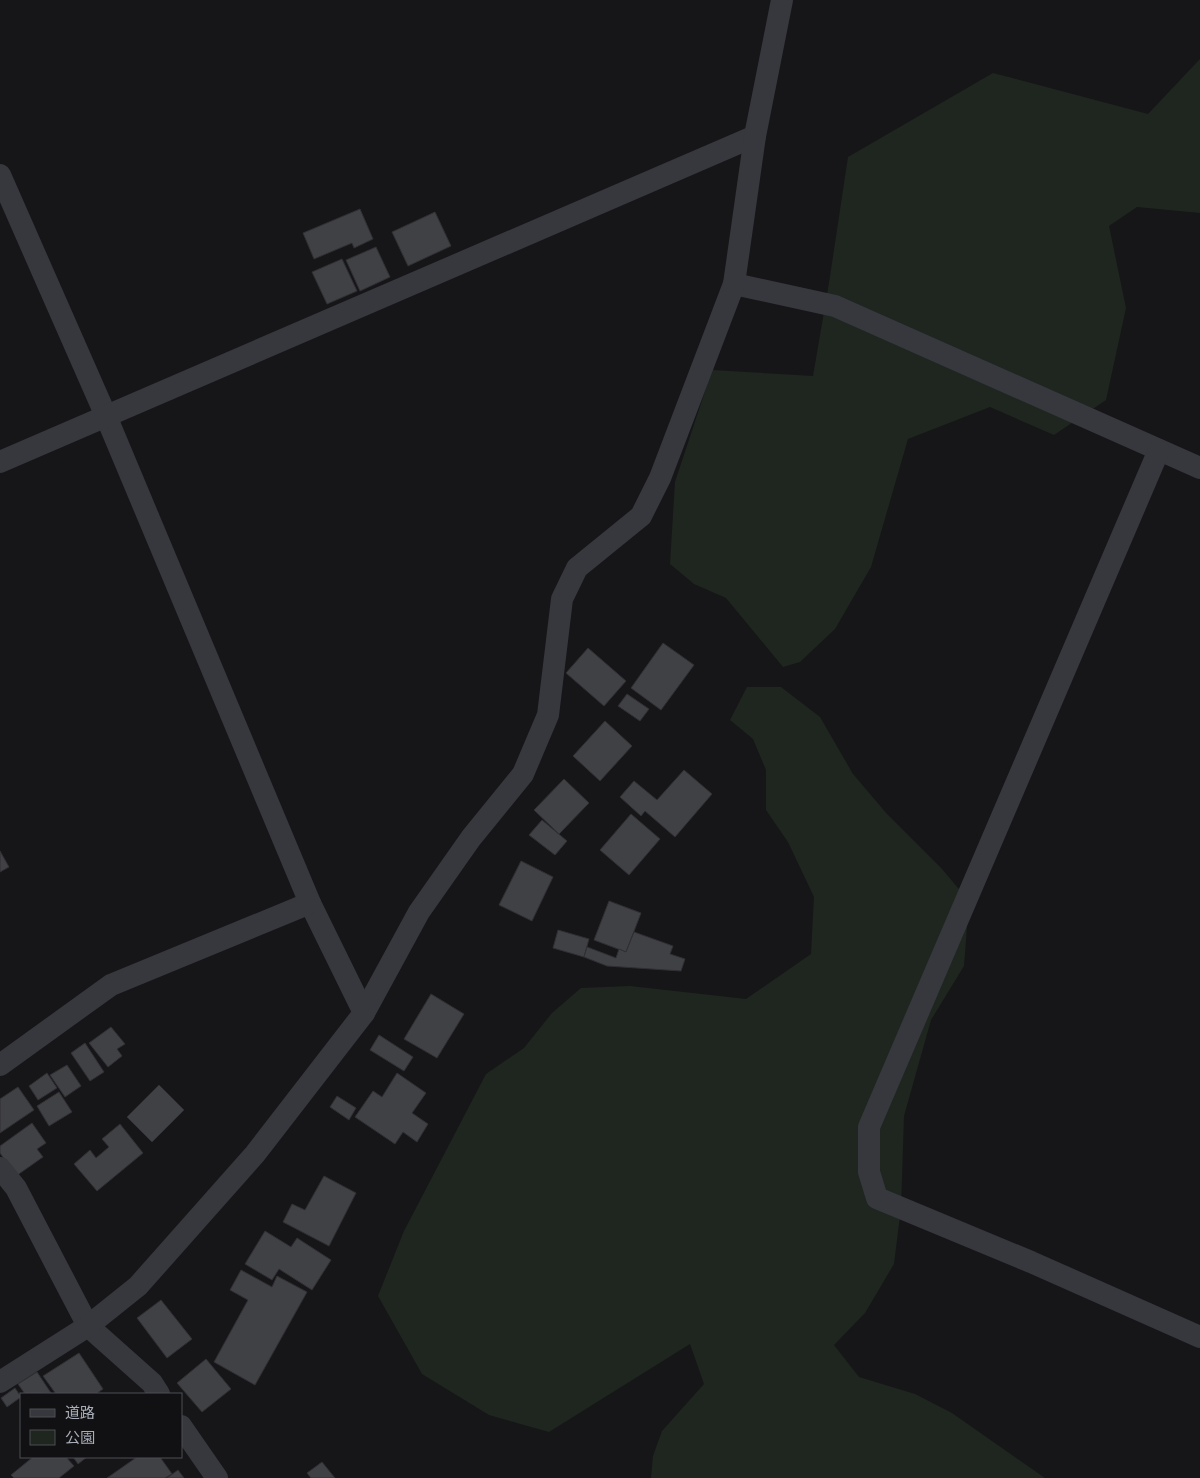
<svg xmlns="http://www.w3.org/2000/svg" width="1200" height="1478" font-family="'Golos Text','Noto Sans JP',sans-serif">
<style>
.green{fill:#1e261f}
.building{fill:#404145;stroke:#303034}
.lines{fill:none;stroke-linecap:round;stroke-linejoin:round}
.minor{stroke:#37383d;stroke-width:22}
</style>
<rect width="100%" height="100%" fill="#161618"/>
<g class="green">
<polygon points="1200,59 1200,213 1137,207 1109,226 1126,308 1106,400 1054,435 990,407 908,439 871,567 835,629 800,662 783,667 726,598 694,584 670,564 675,482 712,370 813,376 829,283 848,157 993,73 1148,114"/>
<polygon points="747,687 781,687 820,717 853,774 887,814 942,869 969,901 964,966 931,1020 904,1116 901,1208 894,1264 865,1313 834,1345 859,1377 915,1394 952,1413 1045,1478 651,1478 653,1456 662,1431 704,1384 690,1344 549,1432 489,1415 422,1374 378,1296 404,1231 486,1074 524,1048 552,1013 581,988 630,986 746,999 811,954 814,897 788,842 766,810 766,770 753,739 730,720"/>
</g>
<g class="building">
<polygon points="360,209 373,239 354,248 352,243 314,259 303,233"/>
<polygon points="435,212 451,246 408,266 392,232"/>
<polygon points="376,247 390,277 360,291 346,260"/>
<polygon points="342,259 357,291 327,304 312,272"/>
<polygon points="663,643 694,665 661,710 631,688"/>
<polygon points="588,648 626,681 604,706 566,673"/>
<polygon points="627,694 649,709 640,721 618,706"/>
<polygon points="605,721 632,746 600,781 573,756"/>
<polygon points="684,770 712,794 675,837 645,811 641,816 620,797 634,781 657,800"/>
<polygon points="564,779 589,803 559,834 534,810"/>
<polygon points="631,814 660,839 629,875 600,850"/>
<polygon points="542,820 567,841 555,855 529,835"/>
<polygon points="0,851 9,867 0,872"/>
<polygon points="521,861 553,877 532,921 499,905"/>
<polygon points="609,901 641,913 626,952 594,940"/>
<polygon points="558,930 589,939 584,957 553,948"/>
<polygon points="634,932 673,946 670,954 685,959 681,971 607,966 584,957 587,947 616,958 619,949 626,952"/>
<polygon points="431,994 464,1014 437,1058 404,1039"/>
<polygon points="111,1027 125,1044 117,1049 122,1056 108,1067 89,1043"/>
<polygon points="379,1035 413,1057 404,1071 370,1050"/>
<polygon points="85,1043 104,1072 90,1081 71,1053"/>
<polygon points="67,1065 81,1086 65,1097 50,1075"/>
<polygon points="47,1073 57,1088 38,1100 29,1086"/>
<polygon points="397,1073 426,1093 412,1113 428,1124 417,1142 403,1132 395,1144 355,1117 373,1091 382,1097"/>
<polygon points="159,1085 184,1110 152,1142 127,1117"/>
<polygon points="18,1087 34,1110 0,1133 0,1099"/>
<polygon points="59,1092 72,1112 49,1126 37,1106"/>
<polygon points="337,1096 356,1108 349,1120 330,1107"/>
<polygon points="32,1123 46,1143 37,1149 43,1157 16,1176 0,1153 0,1146"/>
<polygon points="120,1124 143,1153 97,1191 74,1164 90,1150 96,1158 109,1147 102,1139"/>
<polygon points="324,1176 356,1193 329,1246 283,1222 292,1204 305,1210"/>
<polygon points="265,1231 291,1247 297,1238 331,1260 312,1290 279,1269 272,1280 245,1264"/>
<polygon points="241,1270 272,1287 277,1276 307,1292 255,1385 214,1362 248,1300 230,1290"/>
<polygon points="161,1300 192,1339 167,1358 137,1318"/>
<polygon points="79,1353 103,1389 96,1394 56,1394 43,1376"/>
<polygon points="206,1359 231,1389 202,1412 177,1383"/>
<polygon points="37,1372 51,1393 25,1394 18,1384"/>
<polygon points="15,1388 21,1397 7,1407 1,1398"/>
<polygon points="33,1457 66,1457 74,1466 59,1478 14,1478 11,1475"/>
<polygon points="73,1457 87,1457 78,1464"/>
<polygon points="137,1457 160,1457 172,1474 165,1478 107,1478"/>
<polygon points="322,1462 335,1478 311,1478 307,1473"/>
<polygon points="178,1470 184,1478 167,1478"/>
</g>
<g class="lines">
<g class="minor">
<polyline points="0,175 106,416 310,903 364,1013"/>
<polyline points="734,284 835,306 1200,468"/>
<polyline points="1159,450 869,1127 869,1172 877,1198 1031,1262 1200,1337"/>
<polyline points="0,462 755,136"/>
<polyline points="0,1065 111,985 310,903"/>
<polyline points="0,1168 16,1188 88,1326 152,1383 159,1394"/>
<polyline points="0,1382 88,1326 138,1286 255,1154 364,1013 419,912 471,838 523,774 548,715 562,599 577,568 641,516 660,478 734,284 755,136 782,0"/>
<polyline points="181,1426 217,1478"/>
</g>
</g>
<rect x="20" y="1393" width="162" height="65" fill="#111113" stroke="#4d4f55"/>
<rect x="30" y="1409" width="25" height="8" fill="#37383d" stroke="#4d4f55"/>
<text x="65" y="1418" font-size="15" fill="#a8adb8">道路</text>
<rect x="30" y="1430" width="25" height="15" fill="#1e261f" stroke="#4d4f55"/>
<text x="65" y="1443" font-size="15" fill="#a8adb8">公園</text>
</svg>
